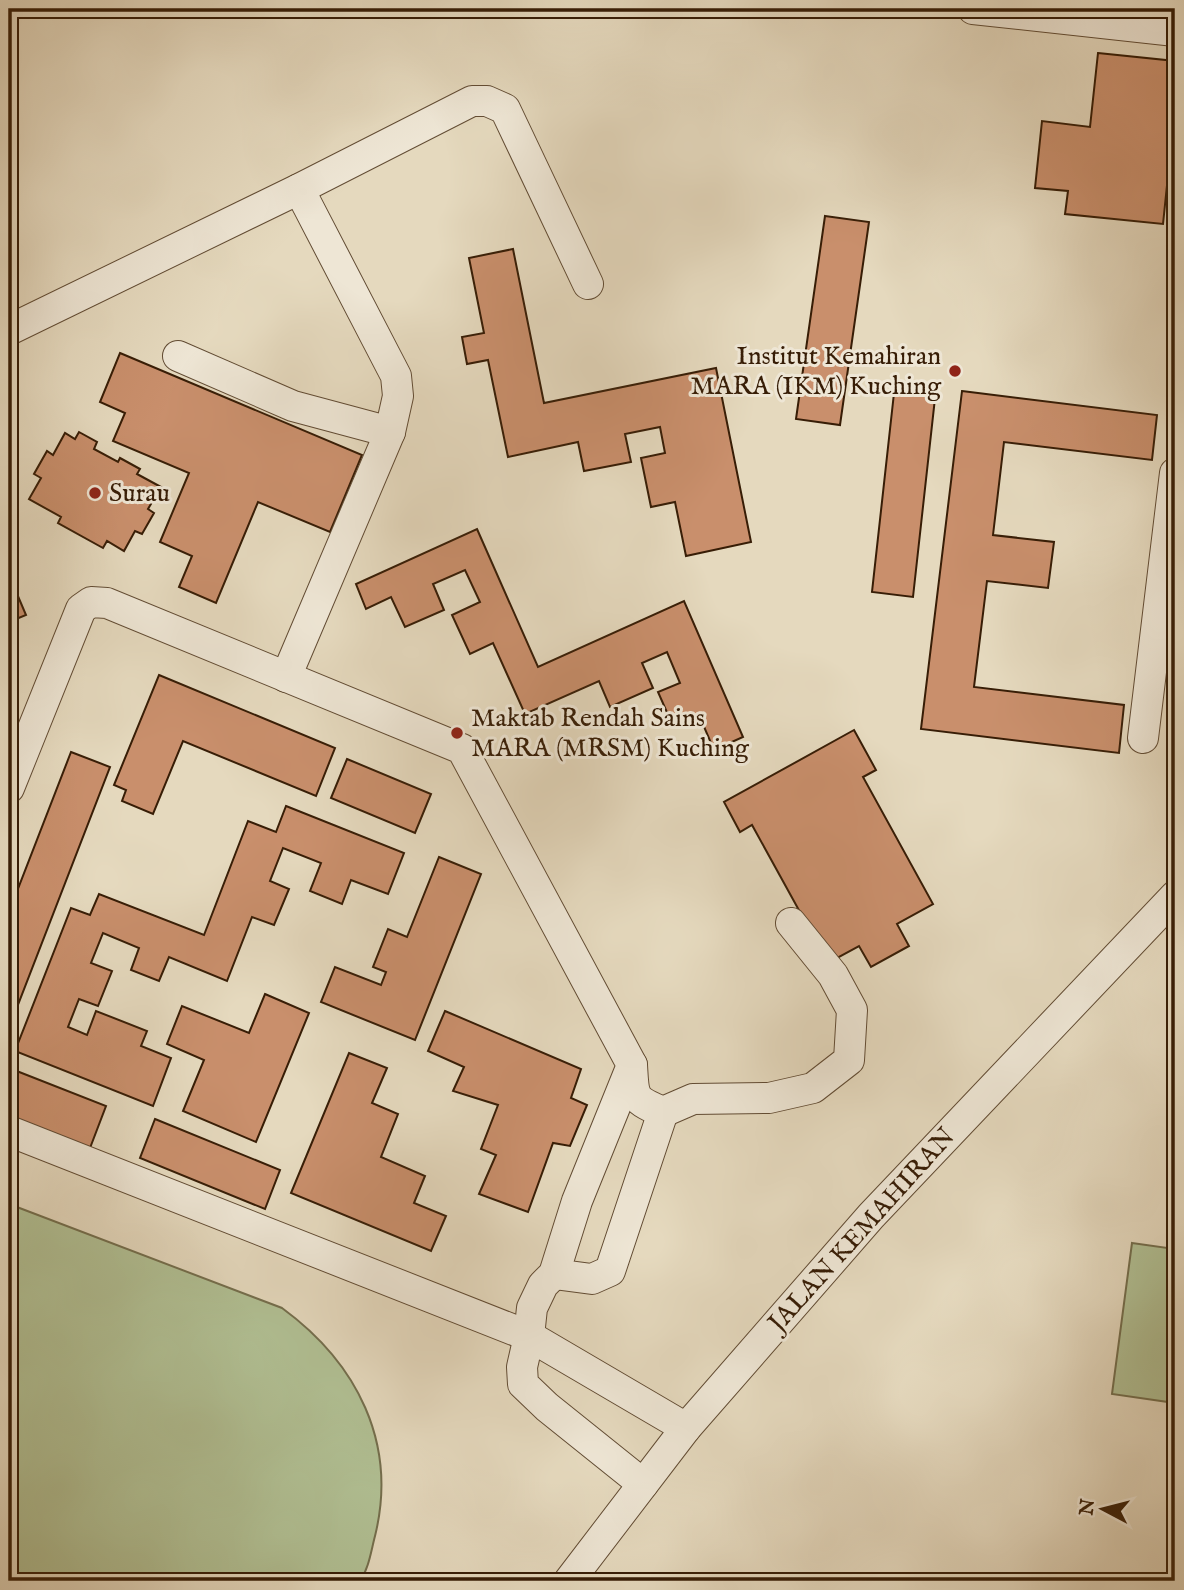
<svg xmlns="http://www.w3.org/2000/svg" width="1184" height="1590" font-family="'IM FELL English',serif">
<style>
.green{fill:#b1c094;stroke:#746e4d;stroke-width:2}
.building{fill:#c98f6c;stroke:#371d06;stroke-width:2}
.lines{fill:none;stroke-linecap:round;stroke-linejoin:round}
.minor-casing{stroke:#624c34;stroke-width:32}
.minor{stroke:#eee6d5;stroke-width:30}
.poi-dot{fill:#8f2418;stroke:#eee6d5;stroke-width:2.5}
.labels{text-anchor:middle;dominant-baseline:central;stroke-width:6;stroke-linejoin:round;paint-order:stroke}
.poi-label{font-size:26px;fill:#371d06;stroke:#eee6d5;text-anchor:start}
.street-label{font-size:26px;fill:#371d06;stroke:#eee6d5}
</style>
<rect width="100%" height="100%" fill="#e5d9be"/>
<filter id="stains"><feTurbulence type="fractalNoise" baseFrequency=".00286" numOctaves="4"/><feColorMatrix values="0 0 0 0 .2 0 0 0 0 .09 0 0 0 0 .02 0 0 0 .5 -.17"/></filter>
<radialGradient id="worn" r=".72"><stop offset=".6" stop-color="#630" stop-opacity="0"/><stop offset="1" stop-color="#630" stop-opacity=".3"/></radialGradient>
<g class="green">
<path d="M9 1204 282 1308C357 1363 398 1443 375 1536 371 1551 369 1568 360 1581H9Z"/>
<polygon points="1132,1243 1175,1249 1175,1403 1112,1394"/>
</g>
<g class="building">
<polygon points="1098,53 1175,61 1175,108 1163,224 1065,214 1068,191 1035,188 1042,121 1090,127"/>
<polygon points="825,216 869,222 840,425 796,419"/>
<polygon points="513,249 544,403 716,368 751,542 686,556 675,502 651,507 641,458 665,453 660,427 625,434 631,462 584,471 578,442 508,457 488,360 467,364 462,337 484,333 469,258"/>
<polygon points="120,353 362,455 330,532 258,502 216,603 179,587 192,556 160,542 189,473 113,441 125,413 100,402"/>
<polygon points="895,384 936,389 913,597 872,592"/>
<polygon points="962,391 1157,415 1152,460 1004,442 993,535 1054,542 1048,588 987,581 974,687 1124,705 1119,753 921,729"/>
<polygon points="79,432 97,442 94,449 118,462 120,458 140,469 137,474 161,487 148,509 154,513 142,534 135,531 124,551 107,541 103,548 58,523 61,517 29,499 41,478 34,474 47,451 53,455 65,433 75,439"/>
<polygon points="477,529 538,667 684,601 743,737 714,750 699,715 673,726 658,692 680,683 667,652 642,663 653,688 610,707 599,681 525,714 493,643 470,654 452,615 480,602 465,570 433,584 444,610 405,627 391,597 366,609 356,584"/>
<polygon points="9,575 26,615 9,622"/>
<polygon points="159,675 335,748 316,796 183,741 153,814 122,801 126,790 114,785"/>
<polygon points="854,730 876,770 863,777 933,904 897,924 909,946 871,967 859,946 828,963 752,825 740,832 724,802"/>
<polygon points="71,752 110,767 9,1028 9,912"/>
<polygon points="347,759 431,794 415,833 331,798"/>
<polygon points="286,806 404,853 388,894 351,880 342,904 310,891 321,863 283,848 270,881 289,889 274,925 252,917 227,981 169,957 159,981 131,970 139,948 103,933 91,963 112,971 98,1006 79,999 68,1027 87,1035 96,1011 147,1031 141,1046 171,1058 153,1106 15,1051 71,908 90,915 99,894 204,935 248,821 276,832"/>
<polygon points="439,857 481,874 415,1040 321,1002 335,967 381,985 386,972 373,967 388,929 407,937"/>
<polygon points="265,994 309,1013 256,1142 183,1111 204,1060 167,1044 182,1006 249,1033"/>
<polygon points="445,1011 581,1069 571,1098 587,1105 570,1146 553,1143 528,1212 479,1194 496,1155 481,1149 498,1105 453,1091 464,1067 428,1051"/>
<polygon points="349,1053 387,1068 372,1103 398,1114 381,1157 425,1176 414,1203 446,1216 431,1251 291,1193"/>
<polygon points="9,1068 106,1106 90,1148 9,1117"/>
<polygon points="155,1119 280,1170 265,1209 140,1158"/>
</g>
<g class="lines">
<defs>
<g id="minor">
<polyline points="973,9 1175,31"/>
<polyline points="9,330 299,189 472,101 487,101 505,109 588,284"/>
<polyline points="178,356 293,406 390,432"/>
<polyline points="286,677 390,432 398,396 396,376 299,189"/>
<polyline points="1143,738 1175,473"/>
<polyline points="9,788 81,609 91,602 107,603 462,749 632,1065 577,1201 554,1274 543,1285 532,1308 529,1336 522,1367 523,1384 547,1407 643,1484"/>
<path d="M632 1065C634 1098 632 1099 663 1112L693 1099 769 1098 813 1088 849 1060 852 1010 833 975 791 923"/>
<polyline points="9,1131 529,1336 686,1428"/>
<polyline points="554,1274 592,1279 610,1271 663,1112"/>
<polyline points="569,1581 686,1428 871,1216 1175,896"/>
</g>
</defs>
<use href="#minor" class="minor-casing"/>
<use href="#minor" class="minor"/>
</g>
<g class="poi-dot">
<circle cx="955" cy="371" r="7"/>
<circle cx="95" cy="493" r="7"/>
<circle cx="457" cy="733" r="7"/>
</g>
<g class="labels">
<g class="poi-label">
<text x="941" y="356" text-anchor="end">Institut Kemahiran<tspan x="941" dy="30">MARA (IKM) Kuching</tspan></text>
<text x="109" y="493">Surau</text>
<text x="471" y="718">Maktab Rendah Sains<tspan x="471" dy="30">MARA (MRSM) Kuching</tspan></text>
</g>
<g class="street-label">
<text transform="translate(862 1230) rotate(-48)">JALAN KEMAHIRAN</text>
</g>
</g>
<rect width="1184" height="1590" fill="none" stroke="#e5d9be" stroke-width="35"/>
<rect x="10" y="10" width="1163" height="1569" fill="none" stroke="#371d06" stroke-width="3.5"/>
<rect x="18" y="18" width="1149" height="1555" fill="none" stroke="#371d06" stroke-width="2"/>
<g transform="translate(1103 1509) rotate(277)" stroke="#eee6d5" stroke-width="5" paint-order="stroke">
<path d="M0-5L12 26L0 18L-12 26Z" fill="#371d06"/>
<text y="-10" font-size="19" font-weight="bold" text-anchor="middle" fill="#371d06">N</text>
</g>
<rect width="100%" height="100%" filter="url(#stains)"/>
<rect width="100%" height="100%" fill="url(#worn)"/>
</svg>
